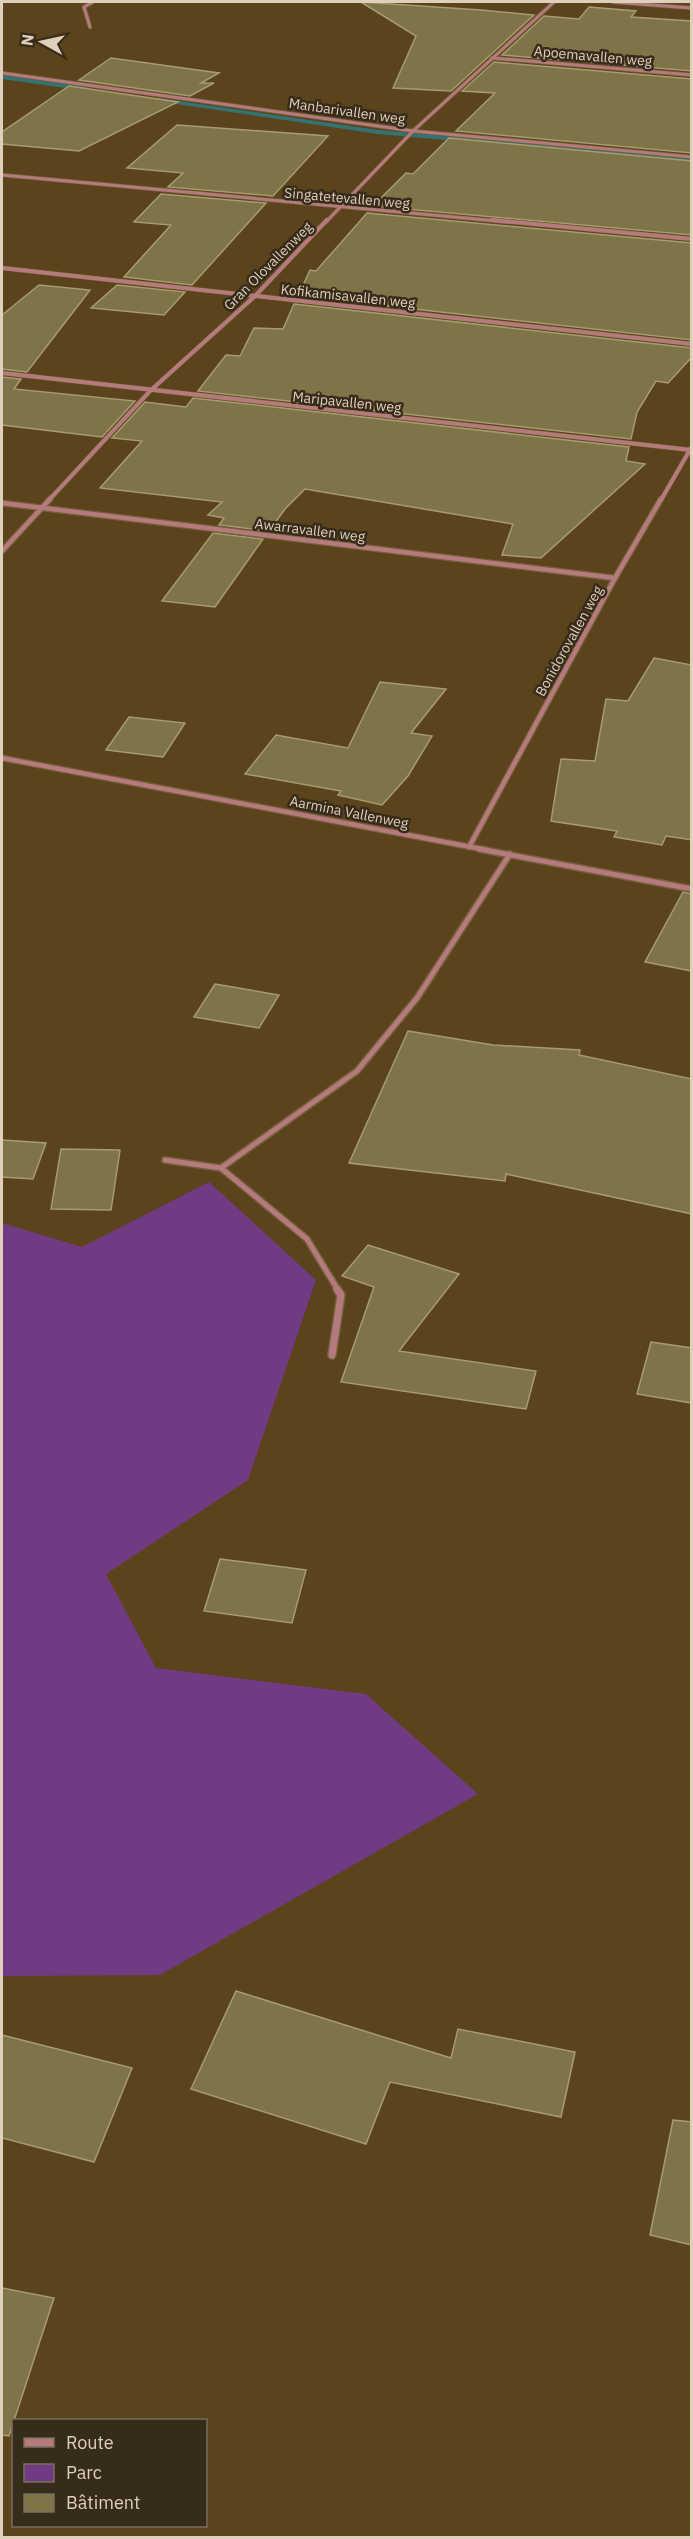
<svg xmlns="http://www.w3.org/2000/svg" width="693" height="2539" font-family="'IBM Plex Sans',sans-serif">
<style>
.green{fill:#713b83}
.lines{fill:none;stroke-linecap:round;stroke-linejoin:round}
.stream{fill:#337374;fill-rule:evenodd}
.building{fill:#7e7448;stroke:#a79c6e;stroke-width:1.5}
.minor-far4-casing{stroke:#755f3c;stroke-width:4.5}
.minor-far3-casing{stroke:#755f3c;stroke-width:5}
.minor-far2-casing{stroke:#755f3c;stroke-width:7}
.minor-far1-casing{stroke:#755f3c;stroke-width:8}
.minor-casing{stroke:#755f3c;stroke-width:10}
.minor-far4{stroke:#b57a7c;stroke-width:3}
.minor-far3{stroke:#b57a7c;stroke-width:4}
.minor-far2{stroke:#b57a7c;stroke-width:4.5}
.minor-far1{stroke:#b57a7c;stroke-width:5}
.minor{stroke:#b57a7c;stroke-width:7}
.labels{text-anchor:middle;dominant-baseline:central;stroke-width:5;stroke-linejoin:round;paint-order:stroke}
.far-street-label{font-size:14px;fill:#ded0bb;stroke:#372c1b}
</style>
<rect width="100%" height="100%" fill="#5b431c"/>
<polygon class="green" points="209,1182 316,1280 248,1480 106,1574 156,1668 366,1694 478,1794 160,1975 2,1976 2,1223 82,1247"/>
<g class="lines">
<g class="stream">
<polygon points="2,75 87,87 90,89 87,91 2,79"/>
<polygon points="158,98 378,130 692,158 692,162 378,134 156,101"/>
</g>
</g>
<g class="building">
<polygon points="361,2 481,10 534,15 451,91 393,88 416,36"/>
<polygon points="589,7 636,11 631,17 692,21 692,71 502,55 544,16 579,19"/>
<polygon points="111,58 219,73 201,83 214,83 190,96 79,80"/>
<polygon points="494,62 692,79 692,153 456,131 495,93 462,91"/>
<polygon points="69,86 178,102 79,151 2,144 2,132"/>
<polygon points="177,125 328,136 273,196 168,187 183,173 127,168"/>
<polygon points="449,138 692,161 692,235 373,206 406,173 413,174"/>
<polygon points="161,194 266,203 192,285 124,277 171,225 134,222"/>
<polygon points="367,213 692,243 692,340 298,296 310,270 316,271"/>
<polygon points="39,285 90,290 27,372 2,369 2,315"/>
<polygon points="117,285 185,292 164,315 91,308"/>
<polygon points="294,304 692,348 692,357 668,383 656,381 637,412 631,439 198,391 226,355 240,356 254,328 283,329"/>
<polygon points="2,377 21,379 14,389 135,401 102,437 2,425"/>
<polygon points="193,398 629,447 626,461 645,464 541,558 502,555 513,524 305,489 285,509 269,531 219,525 224,518 208,515 222,502 100,488 142,441 112,438 145,402 186,407"/>
<polygon points="213,533 263,539 215,607 162,601"/>
<polygon points="654,658 692,665 692,840 666,836 662,845 614,837 617,831 551,821 561,759 595,761 606,699 628,701"/>
<polygon points="380,682 446,689 411,733 432,736 408,776 382,805 338,795 341,791 245,774 276,735 348,748"/>
<polygon points="129,717 185,723 163,757 106,750"/>
<polygon points="683,892 692,894 692,971 645,962"/>
<polygon points="215,984 279,995 259,1028 194,1017"/>
<polygon points="408,1031 493,1045 580,1050 579,1055 692,1079 692,1214 506,1174 505,1181 349,1163"/>
<polygon points="2,1140 46,1143 33,1179 2,1177"/>
<polygon points="61,1149 120,1150 111,1210 51,1209"/>
<polygon points="368,1245 459,1274 399,1351 536,1371 526,1409 341,1382 374,1287 342,1276"/>
<polygon points="651,1342 692,1348 692,1403 637,1394"/>
<polygon points="220,1559 306,1570 292,1623 204,1611"/>
<polygon points="236,1991 451,2058 458,2029 575,2052 561,2117 390,2082 366,2144 191,2089"/>
<polygon points="2,2035 132,2068 94,2162 2,2138"/>
<polygon points="673,2120 692,2122 692,2245 650,2235"/>
<polygon points="2,2288 54,2298 9,2436 2,2435"/>
</g>
<g class="lines">
<defs>
<g id="minor-far4">
<polyline points="613,2 692,8"/>
<polyline points="90,27 84,7 93,2"/>
<polyline points="492,58 692,75"/>
<polyline points="2,73 413,131 692,157"/>
<polyline points="2,175 508,222"/>
<polyline points="326,222 413,131 554,2"/>
</g>
<g id="minor-far3">
<polyline points="492,220 692,239"/>
<polyline points="2,268 692,344"/>
<polyline points="2,373 691,450"/>
<polyline points="49,500 150,391 255,296 327,220"/>
<polyline points="661,500 691,448"/>
</g>
<g id="minor-far2">
<polyline points="2,503 615,578"/>
<polyline points="2,551 50,499"/>
<polyline points="2,758 487,850"/>
<polyline points="469,847 615,578 661,499"/>
</g>
<g id="minor-far1">
<polyline points="479,849 692,889"/>
<polyline points="165,1160 221,1168 357,1071 417,998 510,854"/>
<polyline points="221,1168 307,1239 338,1290"/>
</g>
<polyline id="minor" points="332,1355 341,1295 337,1289"/>
</defs>
<use href="#minor-far4" class="minor-far4-casing"/>
<use href="#minor-far3" class="minor-far3-casing"/>
<use href="#minor-far2" class="minor-far2-casing"/>
<use href="#minor-far1" class="minor-far1-casing"/>
<use href="#minor" class="minor-casing"/>
<use href="#minor-far4" class="minor-far4"/>
<use href="#minor-far3" class="minor-far3"/>
<use href="#minor-far2" class="minor-far2"/>
<use href="#minor-far1" class="minor-far1"/>
<use href="#minor" class="minor"/>
</g>
<g class="labels">
<g class="far-street-label">
<text transform="translate(593 56) rotate(5)">Apoemavallen weg</text>
<text transform="translate(347 111) rotate(8)">Manbarivallen weg</text>
<text transform="translate(347 198) rotate(5)">Singatetevallen weg</text>
<text transform="translate(268 266) rotate(-45)">Gran Olovallenweg</text>
<text transform="translate(348 296) rotate(6)">Kofikamisavallen weg</text>
<text transform="translate(347 402) rotate(6)">Maripavallen weg</text>
<text transform="translate(310 530) rotate(7)">Awarravallen weg</text>
<text transform="translate(569 641) rotate(-61)">Bonidorovallen weg</text>
<text transform="translate(349 812) rotate(11)">Aarmina Vallenweg</text>
</g>
</g>
<rect width="693" height="2539" fill="none" stroke="#ded0bb" stroke-width="6"/>
<rect x="12" y="2419" width="195" height="108" fill="#372c1b" stroke="#7a6e5b" stroke-width="1.5"/>
<rect x="24" y="2438" width="30" height="9" fill="#b57a7c" stroke="#7a6e5b" stroke-width="1.5"/>
<text x="66" y="2449" font-size="18" fill="#ded0bb">Route</text>
<rect x="24" y="2464" width="30" height="18" fill="#713b83" stroke="#7a6e5b" stroke-width="1.5"/>
<text x="66" y="2479" font-size="18" fill="#ded0bb">Parc</text>
<rect x="24" y="2494" width="30" height="18" fill="#7e7448" stroke="#7a6e5b" stroke-width="1.5"/>
<text x="66" y="2509" font-size="18" fill="#ded0bb">Bâtiment</text>
<g transform="translate(42 42) rotate(278)" stroke="#372c1b" stroke-width="4.5" paint-order="stroke">
<path d="M0-4.5L10 22L0 15L-10 22Z" fill="#ded0bb"/>
<text y="-9" font-size="16" font-weight="bold" text-anchor="middle" fill="#ded0bb">N</text>
</g>
</svg>
